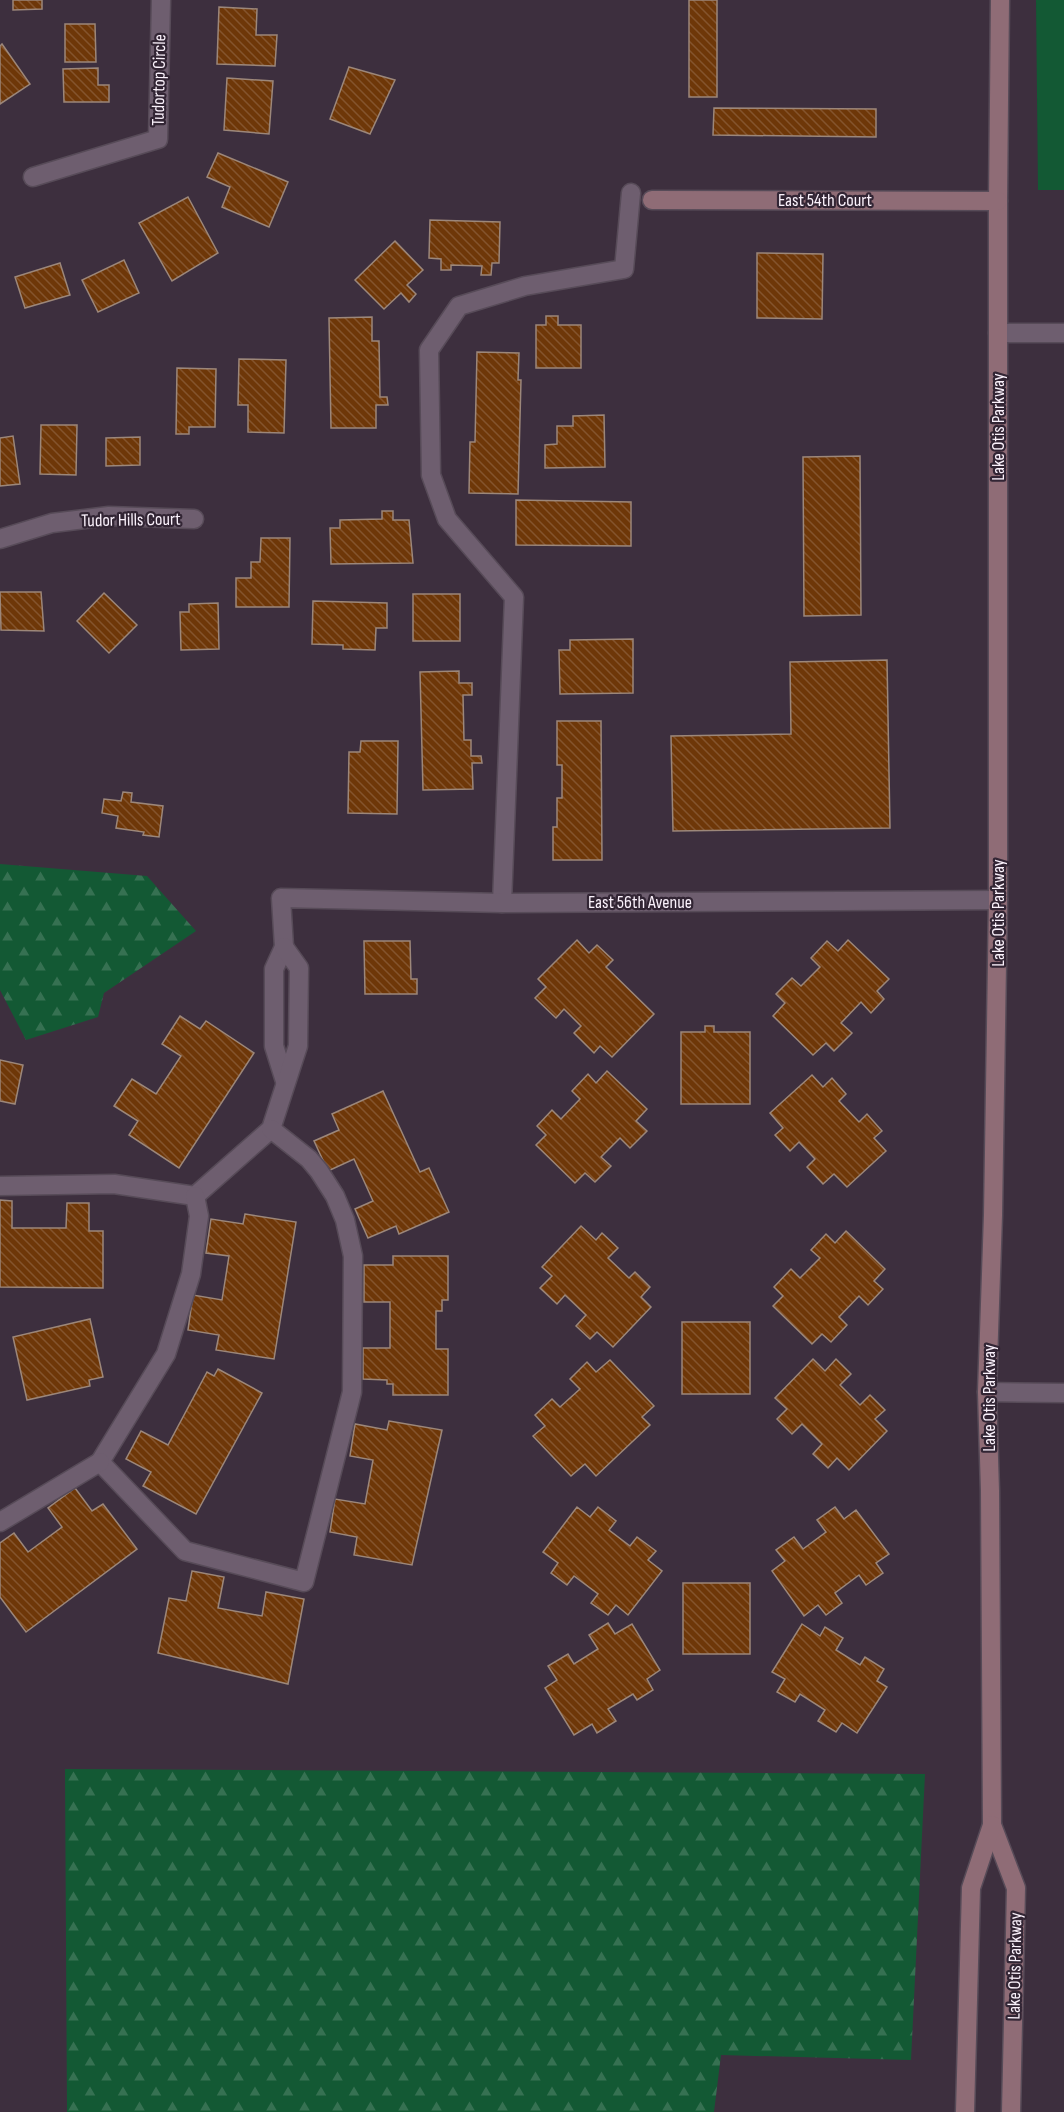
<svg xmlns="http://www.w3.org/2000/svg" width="1064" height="2112" font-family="'Sofia Sans Condensed',sans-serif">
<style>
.green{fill:#135934}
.forest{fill:url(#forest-firs)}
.building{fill:url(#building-back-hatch);stroke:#9c877a;stroke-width:1.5}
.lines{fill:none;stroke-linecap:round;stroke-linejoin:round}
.street-casing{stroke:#574b58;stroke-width:21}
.secondary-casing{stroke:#574b58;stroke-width:21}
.street{stroke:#6e5e6f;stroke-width:18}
.secondary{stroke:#8f6c76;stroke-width:18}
.labels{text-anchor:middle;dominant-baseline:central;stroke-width:4.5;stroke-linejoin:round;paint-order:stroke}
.street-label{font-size:18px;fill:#faf1fb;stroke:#322534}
</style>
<defs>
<pattern id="forest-firs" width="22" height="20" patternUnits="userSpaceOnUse" patternTransform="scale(1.5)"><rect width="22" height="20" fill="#135934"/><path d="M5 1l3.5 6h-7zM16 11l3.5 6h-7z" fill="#367152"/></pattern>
<pattern id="building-back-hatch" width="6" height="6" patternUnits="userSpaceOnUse" patternTransform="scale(1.5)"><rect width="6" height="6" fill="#6e3708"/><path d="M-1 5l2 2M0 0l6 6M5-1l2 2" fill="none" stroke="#84542d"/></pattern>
</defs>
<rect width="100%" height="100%" fill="#3d2f3e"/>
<polygon class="green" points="1036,0 1064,0 1064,190 1038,190"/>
<g class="forest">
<polygon points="0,864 147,876 196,931 104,993 98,1017 26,1040 0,990"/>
<polygon points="65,1769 925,1774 911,2060 721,2055 714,2112 67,2112"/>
</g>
<g class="building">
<polygon points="13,0 42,0 42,9 13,10"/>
<rect x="689" y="0" width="28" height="97"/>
<polygon points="219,7 257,9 256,35 277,35 275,66 217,64"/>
<polygon points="65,24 95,24 96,62 65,62"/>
<polygon points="2,44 30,84 0,104 0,46"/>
<polygon points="349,67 395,80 370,134 330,119"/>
<polygon points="98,68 98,85 109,85 109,102 64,102 63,69"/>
<polygon points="227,78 273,81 269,134 224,130"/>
<polygon points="714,108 876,109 876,137 713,135"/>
<polygon points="218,153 288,182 269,227 222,207 230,187 207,177"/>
<polygon points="188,197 218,253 172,281 139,223"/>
<polygon points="430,220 500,222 499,263 492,263 491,275 481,275 482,266 451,265 451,270 441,270 441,259 429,258"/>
<polygon points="395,241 423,270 407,285 416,294 409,302 401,293 384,309 355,280"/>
<polygon points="757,253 823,254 822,319 757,318"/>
<polygon points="124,260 139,293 98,312 82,280"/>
<polygon points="60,263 70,295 25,308 15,277"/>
<polygon points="546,316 558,316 558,325 581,325 581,368 536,368 536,325 546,325"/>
<polygon points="372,317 372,341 379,341 380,397 387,397 388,405 376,405 376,428 331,428 329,318"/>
<polygon points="477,352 519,353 518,380 521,380 518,494 469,493 470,442 475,442"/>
<polygon points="239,359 286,360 284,433 248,432 248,405 238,405"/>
<polygon points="177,368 216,369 215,427 189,427 189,434 176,434"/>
<polygon points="604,415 605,467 545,468 545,445 557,444 557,426 573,426 573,416"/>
<polygon points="41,425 77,425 76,475 40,474"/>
<polygon points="13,436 20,484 0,486 0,438"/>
<polygon points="140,437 140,465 106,466 106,438"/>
<polygon points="860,456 861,615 804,616 803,457"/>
<polygon points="516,500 631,502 631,546 516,545"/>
<polygon points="382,511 393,511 393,520 409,520 413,563 331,564 330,528 340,528 340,520 382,519"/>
<polygon points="261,538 290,538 289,607 236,607 236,578 251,578 251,562 260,562"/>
<polygon points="0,592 41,592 44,631 1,630"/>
<polygon points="104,593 137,625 109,653 77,621"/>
<rect x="413" y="594" width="47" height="47"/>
<polygon points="313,601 387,603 387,628 376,628 375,650 343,649 343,645 312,644"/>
<polygon points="218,603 219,649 181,650 180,612 189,612 189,604"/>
<polygon points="633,639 633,693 560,694 559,650 570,650 570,640"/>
<polygon points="887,660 890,828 673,831 671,736 791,734 790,662"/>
<polygon points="459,671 459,683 472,683 472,695 463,695 464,740 471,740 471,756 481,756 482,763 472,763 473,789 423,790 420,672"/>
<polygon points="557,721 601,721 602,860 553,860 553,827 557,827 557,798 562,798 562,765 557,765"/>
<polygon points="361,741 398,741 397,814 348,813 349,752 360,752"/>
<polygon points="123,792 132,793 131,802 163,806 159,837 143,835 144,832 116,828 118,816 102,813 104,799 121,801"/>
<polygon points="577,940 589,953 597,945 613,960 606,967 654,1014 612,1057 600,1046 594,1053 574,1033 581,1026 564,1009 556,1018 535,998 546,987 538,979"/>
<polygon points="848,940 889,979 877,991 884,999 871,1013 861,1002 841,1023 852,1033 834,1051 826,1043 813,1055 773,1016 785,1003 776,994 792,978 801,986 820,967 811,958 827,941 838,951"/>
<polygon points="364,941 410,941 411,979 417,979 417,994 365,994"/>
<polygon points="180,1016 200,1029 206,1021 254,1053 179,1168 129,1135 138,1121 114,1106 132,1079 156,1094 181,1056 162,1044"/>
<polygon points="705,1026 714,1026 714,1032 750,1032 750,1104 681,1104 681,1032 705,1032"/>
<polygon points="0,1060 23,1065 15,1104 0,1101"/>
<polygon points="607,1071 647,1109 636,1121 647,1131 630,1148 620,1138 601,1157 611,1166 595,1182 585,1173 575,1183 536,1145 546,1135 537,1126 552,1110 561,1119 580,1099 572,1091 588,1074 596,1083"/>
<polygon points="812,1075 823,1087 832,1078 846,1094 839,1101 859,1122 867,1114 882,1131 874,1138 886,1151 847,1187 834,1174 823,1184 807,1167 815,1159 799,1142 790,1151 775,1135 783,1128 770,1113"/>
<polygon points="383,1091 420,1172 429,1168 449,1212 399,1234 396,1226 368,1238 355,1209 373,1201 354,1159 328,1171 314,1141 339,1130 332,1114"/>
<polygon points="0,1200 12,1201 12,1228 66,1228 67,1203 89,1203 89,1231 103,1231 103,1288 0,1287"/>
<polygon points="245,1214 296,1222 274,1359 216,1350 219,1335 188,1330 193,1295 222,1300 229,1256 206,1253 211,1219 243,1224"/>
<polygon points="581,1226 596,1240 602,1233 618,1248 608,1258 629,1278 635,1272 650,1287 641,1297 651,1307 613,1347 597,1332 590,1339 576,1326 586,1315 565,1295 557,1304 540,1288 552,1276 542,1267"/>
<polygon points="846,1231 885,1269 874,1281 883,1289 868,1305 859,1296 839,1317 847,1325 831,1342 822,1334 812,1344 773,1306 783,1296 774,1287 791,1269 800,1278 820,1258 811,1250 826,1234 835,1243"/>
<polygon points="393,1256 448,1256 448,1300 442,1300 442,1311 436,1311 436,1349 448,1349 448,1395 393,1395 393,1384 387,1384 387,1380 363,1379 363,1348 390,1348 390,1302 364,1302 364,1265 393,1265"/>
<polygon points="90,1319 103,1377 89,1380 90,1386 27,1400 13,1337"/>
<rect x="682" y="1322" width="68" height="72"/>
<polygon points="813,1359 825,1371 836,1359 851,1374 840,1385 860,1405 870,1395 885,1410 875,1419 887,1431 849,1470 837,1458 828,1468 813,1454 822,1444 802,1424 792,1434 777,1419 787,1409 775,1398"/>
<polygon points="610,1360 654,1406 642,1417 650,1425 596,1476 585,1464 571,1476 533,1436 545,1426 535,1415 552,1399 560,1407 580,1389 570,1379 587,1362 596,1372"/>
<polygon points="218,1369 262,1393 196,1514 143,1486 151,1472 126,1459 141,1431 168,1445 207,1372 214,1376"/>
<polygon points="389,1421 442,1430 412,1565 354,1555 357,1537 330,1532 335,1499 365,1504 373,1460 350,1456 355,1424 387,1430"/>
<polygon points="75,1488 92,1511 103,1504 137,1549 26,1632 0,1597 0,1543 14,1533 28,1552 62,1527 48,1508"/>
<polygon points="577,1507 590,1517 598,1507 616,1521 609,1530 630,1546 637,1537 656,1551 648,1560 662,1571 628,1615 616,1605 608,1615 591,1603 598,1594 574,1576 567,1585 551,1573 558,1563 543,1552"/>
<polygon points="835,1507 844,1519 856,1510 889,1554 876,1563 883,1573 866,1585 859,1575 835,1593 842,1603 826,1615 818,1605 804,1616 772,1571 785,1561 776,1550 794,1537 803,1549 826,1532 817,1520"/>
<polygon points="192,1571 224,1577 218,1608 262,1616 266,1592 304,1599 288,1684 158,1653 169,1598 186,1601"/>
<rect x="683" y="1583" width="67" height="71"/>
<polygon points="608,1623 615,1634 632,1624 660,1670 647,1679 653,1690 637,1700 633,1694 608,1709 616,1721 597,1733 592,1724 574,1735 545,1688 557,1680 548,1666 568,1654 574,1664 598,1649 589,1635"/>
<polygon points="802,1624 820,1636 825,1627 843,1638 836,1650 860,1665 865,1657 884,1669 877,1681 887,1687 857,1733 842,1723 836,1732 818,1721 825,1710 800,1694 795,1702 777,1692 785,1679 772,1672"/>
</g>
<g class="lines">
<defs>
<g id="street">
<polyline points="33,177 158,139 161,0"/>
<polyline points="998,333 1064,333"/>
<polyline points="0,539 52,523 109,516 194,519"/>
<polyline points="502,903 514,597 447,519 431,475 429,350 459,306 525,286 624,269 631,193"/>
<polyline points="285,1081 274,1046 274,969 284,947 281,898 502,903 998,900"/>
<polyline points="0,1186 114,1184 195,1196 271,1129 298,1046 299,968 284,947"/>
<polyline points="195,1196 199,1216 191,1274 166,1354 100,1462 185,1551 304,1582 352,1392 353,1256 345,1220 335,1196 319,1171 309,1159 271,1129"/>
<polyline points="987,1392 1064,1393"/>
<polyline points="0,1522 100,1462"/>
</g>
<g id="secondary">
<polyline points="1000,0 998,201 998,900 993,1215 987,1392 990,1491 992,1825 1016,1888 1011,2112"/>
<polyline points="652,200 998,201"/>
<polyline points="965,2112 971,1888 992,1825"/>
</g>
</defs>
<use href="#street" class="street-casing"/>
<use href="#secondary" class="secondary-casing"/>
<use href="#street" class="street"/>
<use href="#secondary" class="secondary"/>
</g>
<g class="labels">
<g class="street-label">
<text transform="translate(159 80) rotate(-89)">Tudortop Circle</text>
<text x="825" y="200">East 54th Court</text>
<text transform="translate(998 427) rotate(-90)">Lake Otis Parkway</text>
<text transform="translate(131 520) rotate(-1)">Tudor Hills Court</text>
<text x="640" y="902">East 56th Avenue</text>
<text transform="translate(998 913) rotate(-90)">Lake Otis Parkway</text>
<text transform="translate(989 1398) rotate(-90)">Lake Otis Parkway</text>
<text transform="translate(1015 1966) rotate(-89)">Lake Otis Parkway</text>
</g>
</g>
</svg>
